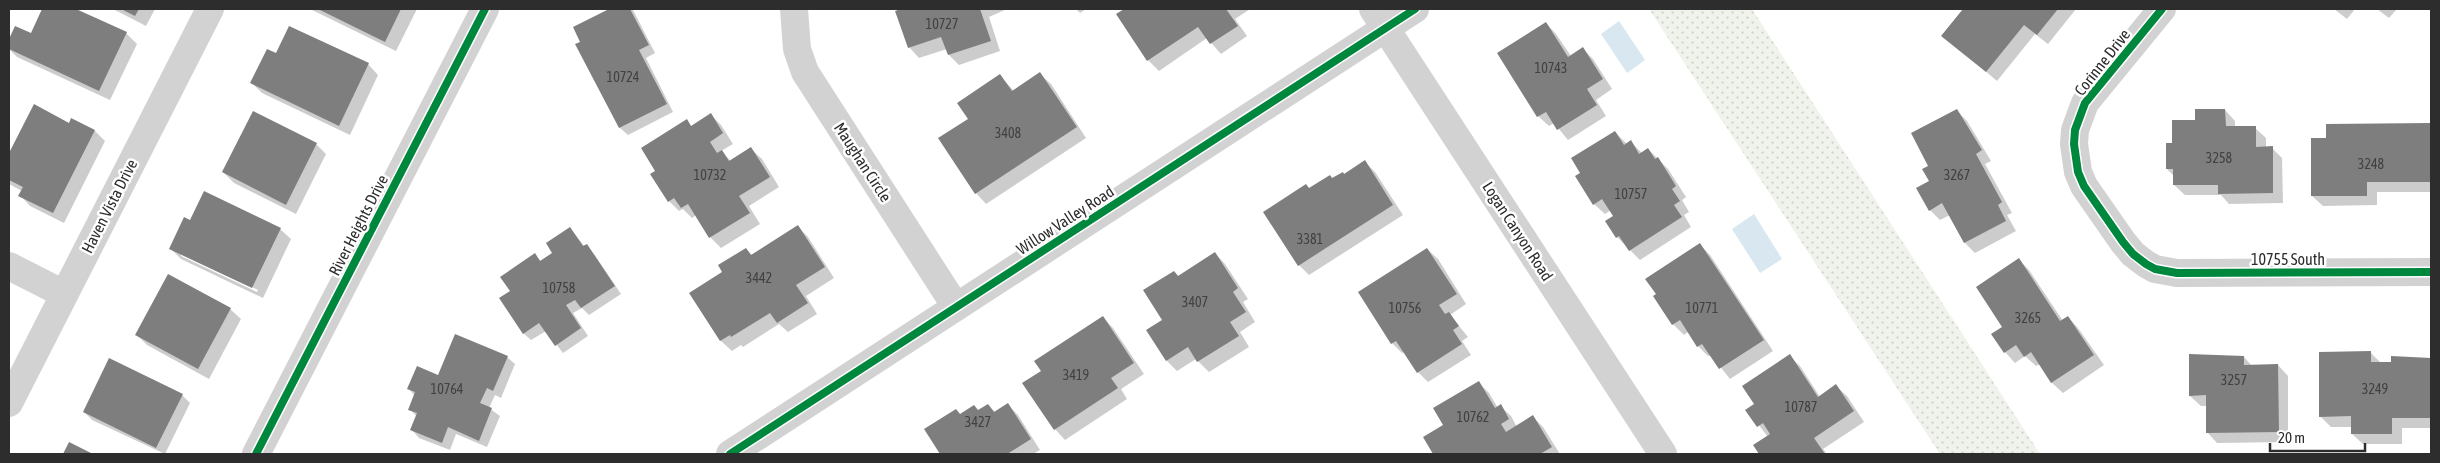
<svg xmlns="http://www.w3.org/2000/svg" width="2440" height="463" font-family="'Asap Condensed',sans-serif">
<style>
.grass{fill:url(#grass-dots)}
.water{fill:#d8e7f0}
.shadow{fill:#0003;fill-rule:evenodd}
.building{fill:#7e7e7e}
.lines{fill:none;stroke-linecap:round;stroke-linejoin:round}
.minor{stroke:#d2d2d2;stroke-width:28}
.cycleway-casing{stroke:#fff;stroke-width:11}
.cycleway{stroke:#00873e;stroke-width:8}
.labels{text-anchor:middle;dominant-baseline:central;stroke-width:5;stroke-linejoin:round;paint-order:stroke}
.number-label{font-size:14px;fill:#414141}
.street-label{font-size:16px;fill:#2d2d2d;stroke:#fff}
</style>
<defs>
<pattern id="grass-dots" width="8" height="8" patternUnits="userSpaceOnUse" patternTransform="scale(1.25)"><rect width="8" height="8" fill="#f0f3eb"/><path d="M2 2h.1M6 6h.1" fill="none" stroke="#ced1ca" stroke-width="1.8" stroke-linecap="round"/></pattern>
</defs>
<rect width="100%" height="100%" fill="#fff"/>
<polygon class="grass" points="1649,9 1752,9 2040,454 1940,454"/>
<g class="water">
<polygon points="1619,21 1645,60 1627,73 1601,34"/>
<polygon points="1754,214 1782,259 1760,273 1732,229"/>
</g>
<g class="shadow">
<polygon points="43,9 73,9 126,33 137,44 110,100 17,57 9,49 9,42 16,27 31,35"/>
<polygon points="113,9 155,9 146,26"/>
<polygon points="310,9 417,9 396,51"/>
<polygon points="612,9 633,10 655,53 646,58 673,112 628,135 620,128 577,45 582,42 575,28"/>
<polygon points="905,9 1007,9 989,17 1000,51 959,65 949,55 947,49 919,58 909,47 896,12"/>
<polygon points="1076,9 1086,9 1080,13"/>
<polygon points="1126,9 1250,9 1235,19 1247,36 1221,54 1207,38 1159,71 1148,60 1117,14"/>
<polygon points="1964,9 2076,9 2048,44 2035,34 1997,81 1943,35"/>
<polygon points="2334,9 2355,9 2347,19"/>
<polygon points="2377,9 2397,9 2389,18"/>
<polygon points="1546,23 1556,34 1571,56 1583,49 1593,59 1612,89 1596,100 1606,116 1568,140 1554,123 1549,126 1538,116"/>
<polygon points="368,64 378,75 350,135 262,93 252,83"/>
<polygon points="1040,74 1051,84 1086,138 986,204 976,193 969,119 1000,76 1014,91"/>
<polygon points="34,106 70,124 72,120 95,131 105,141 64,223 30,206 20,195 22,191 9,184 9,156"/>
<polygon points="2225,110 2235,121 2235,128 2255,128 2266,138 2266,148 2272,148 2282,158 2283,203 2229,204 2221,195 2185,195 2174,185 2174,176 2167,169 2173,144 2197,121"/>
<polygon points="1957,111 1967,121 1991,161 1985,164 2012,213 2007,215 2016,231 1975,253 1965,243 1950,215 1940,220 1930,210 1931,182"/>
<polygon points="711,115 721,125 733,144 721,151 731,161 751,149 762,159 779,187 749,206 760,224 721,248 710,237 696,215 692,218 683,209 679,211 669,201 657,171 686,121 692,127"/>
<polygon points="2431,124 2431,192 2377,192 2377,205 2323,206 2312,196 2327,139"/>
<polygon points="1615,132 1627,144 1631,142 1642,153 1648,149 1668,169 1686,197 1682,200 1689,212 1684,215 1691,227 1640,260 1617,237 1607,221 1615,216 1611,210 1605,214 1594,204"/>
<polygon points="316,144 326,154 296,214 234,183 223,172"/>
<polygon points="1365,162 1375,172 1403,215 1309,275 1299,265 1309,189 1344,175"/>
<path d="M191 221 280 229 291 239 263 298 181 259 170 248ZM181 253 258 290 257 292 181 256Z"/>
<polygon points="798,227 808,237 834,278 806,296 817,314 788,332 779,324 743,347 741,345 732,351 721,341 691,293 724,272 746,249 753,256"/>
<polygon points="570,228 585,247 594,254 621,294 589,315 582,308 573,313 588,336 563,353 546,331 531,340 523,333 511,291 534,255 541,261 553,253"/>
<polygon points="1700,245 1710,255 1773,351 1730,379 1711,355 1708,356 1698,346 1688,332 1684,335 1673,324 1655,297"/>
<polygon points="1427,249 1438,259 1466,304 1450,315 1468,337 1462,341 1471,355 1428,382 1418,372 1404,352 1402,353 1392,343"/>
<polygon points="1215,253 1225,264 1248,299 1243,302 1255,322 1240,332 1249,347 1209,372 1196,359 1177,371 1167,361 1164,320 1174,272 1179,277"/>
<polygon points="2019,260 2029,270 2063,321 2068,317 2078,328 2104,365 2063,393 2052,383 2040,364 2036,366 2025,356 2015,363 2005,352 2004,327"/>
<polygon points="230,309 241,319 209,379 147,345 137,335"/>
<polygon points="1103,317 1113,328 1144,374 1121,389 1127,399 1065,440 1055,429 1042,372"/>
<polygon points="2371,353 2381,363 2431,360 2431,428 2402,428 2402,444 2363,444 2352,434 2352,427 2331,427 2320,416"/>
<polygon points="1789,356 1800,366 1820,397 1836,386 1847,396 1864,422 1823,449 1827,454 1761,454 1755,446 1768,437 1747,410 1756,404"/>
<polygon points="507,357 515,364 501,398 495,395 489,408 500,416 487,447 456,434 450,450 419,438 412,430 417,417 410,409 415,396 409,389 438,376"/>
<polygon points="2244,357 2252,366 2278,365 2288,376 2288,442 2217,443 2207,432 2207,406 2201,406 2190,396"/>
<polygon points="1478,382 1489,393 1498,408 1500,406 1511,416 1517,427 1533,417 1543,427 1560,454 1434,454 1424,438 1445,425"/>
<polygon points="182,395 190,403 165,454 92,420 84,412"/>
<polygon points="1007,404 1018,415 1040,450 1033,454 942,454 926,429 961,415 979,411 988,405 995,412"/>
</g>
<g class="building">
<polygon points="42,9 76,9 127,32 99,91 9,49 9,39 15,26 31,33"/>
<polygon points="121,9 139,9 135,16"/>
<polygon points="318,9 401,9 385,42"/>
<polygon points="609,9 630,9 649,45 639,50 667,104 619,128 575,44 580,42 573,27"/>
<polygon points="901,9 980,9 991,41 948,55 941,37 908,48 895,11"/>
<polygon points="1124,9 1226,9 1238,26 1210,44 1198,27 1147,61 1116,14"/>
<polygon points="1963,9 2058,9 2037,35 2024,25 1986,72 1941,36"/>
<polygon points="1546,22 1568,57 1583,47 1603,79 1587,89 1597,105 1557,130 1546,112 1537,117 1497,53"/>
<polygon points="289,26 369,63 339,126 250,83 267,49 276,53"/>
<polygon points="1040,72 1077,127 975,194 938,138 968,119 957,103 1000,74 1012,91"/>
<polygon points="34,104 69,123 71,118 95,130 53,213 18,196 23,187 9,180 9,153"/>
<polygon points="1957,109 1982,150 1976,154 2002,202 1998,205 2006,221 1964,243 1942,203 1929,211 1916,188 1929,181 1922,169 1928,166 1911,133"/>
<polygon points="2195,109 2225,109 2226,126 2256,126 2256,147 2273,146 2273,193 2218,194 2218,185 2173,185 2173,169 2166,169 2166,143 2172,143 2172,120 2195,120"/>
<polygon points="253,111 317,143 286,205 222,172"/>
<polygon points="711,113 723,133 710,142 717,153 722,150 729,161 751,147 770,177 739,196 750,213 709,238 688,204 681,208 674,198 668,202 650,174 655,171 641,148 687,119 691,126"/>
<polygon points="2431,123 2431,182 2367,182 2367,196 2311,196 2311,138 2326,138 2326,124"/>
<polygon points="1615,131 1624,145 1631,140 1639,154 1648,148 1655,159 1658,157 1676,186 1672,189 1680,201 1674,205 1682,217 1629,251 1619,236 1616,238 1605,221 1613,216 1602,199 1593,205 1575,176 1580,173 1571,158"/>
<polygon points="1365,160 1393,205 1298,266 1263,212 1306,184 1309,188 1330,175 1332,178 1343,172 1344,174"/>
<polygon points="204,191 281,228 252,288 169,249 184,217 190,220"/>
<polygon points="798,225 825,267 796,285 808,303 777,323 770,313 731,337 730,335 720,341 689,293 722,272 718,265 746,248 751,255"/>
<polygon points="570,227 583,246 587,244 615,286 581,308 575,300 566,305 581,328 555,346 539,323 523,334 499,298 510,291 500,277 535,253 540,261 552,253 546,243"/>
<polygon points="1700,243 1764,340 1719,369 1702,344 1697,347 1680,320 1672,325 1653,296 1656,294 1645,279"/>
<polygon points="1427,248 1457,294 1439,305 1445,314 1449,312 1459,326 1453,330 1462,344 1417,373 1396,341 1391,344 1358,292"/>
<polygon points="1215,252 1238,288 1233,292 1246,312 1230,322 1239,336 1197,362 1188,347 1166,361 1146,330 1162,320 1143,290 1174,271 1178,276"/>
<polygon points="2019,258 2060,321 2068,316 2094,355 2051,383 2031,352 2024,357 2016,345 2004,353 1991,334 2002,327 1976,287"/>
<polygon points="168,274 231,308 198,369 135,335"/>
<polygon points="1103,316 1134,363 1111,378 1118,388 1054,430 1022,383 1041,371 1034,361"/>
<polygon points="455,334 508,356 493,391 487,388 480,403 492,408 479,441 448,427 442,443 410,430 417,413 408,410 415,392 407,389 417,366 438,375"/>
<polygon points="2371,351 2371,362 2391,362 2391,356 2431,358 2431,418 2392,418 2392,434 2351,434 2351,416 2319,417 2319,352"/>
<polygon points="1790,354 1818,397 1836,384 1854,411 1814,438 1825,454 1759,454 1753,445 1770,434 1763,423 1757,427 1745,410 1754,404 1742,386"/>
<polygon points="2189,354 2244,356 2244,365 2278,364 2279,432 2206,433 2206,395 2189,396"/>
<polygon points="109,358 183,394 156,448 83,412"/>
<polygon points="1479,381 1495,408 1501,404 1509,419 1501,424 1506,432 1533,415 1552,447 1540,454 1433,454 1423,437 1443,425 1433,408"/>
<polygon points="1008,403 1031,439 1007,454 940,454 924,429 956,409 960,414 974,405 978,410 988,404 994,412"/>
<polygon points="69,442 93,454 63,454"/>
</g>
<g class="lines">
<g class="minor">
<polyline points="794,9 797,49 805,72 956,307"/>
<polyline points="1373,9 1663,454"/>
<polyline points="2162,9 2085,103 2075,130 2074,144 2078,172 2084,186 2123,242 2133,254 2146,264 2155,269 2177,273 2431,272"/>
<polyline points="9,266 64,294"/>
<polyline points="9,403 210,9"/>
<polyline points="256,454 485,9"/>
<polyline points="730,454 1415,9"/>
</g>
<defs>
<g id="cycleway">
<polyline points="2162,9 2085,103 2075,130 2074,144 2078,172 2084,186 2123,242 2133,254 2146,264 2155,269 2177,273 2431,272"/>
<polyline points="256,454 485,9"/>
<polyline points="730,454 1415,9"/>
</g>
</defs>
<use href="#cycleway" class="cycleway-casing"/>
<use href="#cycleway" class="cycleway"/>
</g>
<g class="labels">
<g class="number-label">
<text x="942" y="24">10727</text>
<text x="1551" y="68">10743</text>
<text x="623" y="77">10724</text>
<text x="1008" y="133">3408</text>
<text x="2219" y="158">3258</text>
<text x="2371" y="164">3248</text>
<text x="710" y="175">10732</text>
<text x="1957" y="175">3267</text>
<text x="1631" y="194">10757</text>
<text x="1310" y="239">3381</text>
<text x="759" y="278">3442</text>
<text x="559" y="288">10758</text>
<text x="1195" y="302">3407</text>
<text x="1405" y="308">10756</text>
<text x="1702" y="308">10771</text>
<text x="2028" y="318">3265</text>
<text x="1076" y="375">3419</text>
<text x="2234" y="380">3257</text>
<text x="447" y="389">10764</text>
<text x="2375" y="389">3249</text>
<text x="1801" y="407">10787</text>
<text x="1473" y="417">10762</text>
<text x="978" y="422">3427</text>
</g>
<g class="street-label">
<text transform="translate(2102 62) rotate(-52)">Corinne Drive</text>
<text transform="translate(863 162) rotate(57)">Maughan Circle</text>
<text transform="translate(109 206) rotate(-63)">Haven Vista Drive</text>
<text transform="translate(1065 220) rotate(-33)">Willow Valley Road</text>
<text transform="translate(358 225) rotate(-63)">River Heights Drive</text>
<text transform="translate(1518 231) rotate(57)">Logan Canyon Road</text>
<text x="2288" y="259">10755 South</text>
</g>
</g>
<rect width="2440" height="463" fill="none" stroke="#2d2d2d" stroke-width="20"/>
<path d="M2270 443v8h95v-8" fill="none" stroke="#2d2d2d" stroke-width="2.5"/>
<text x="2278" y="443" font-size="15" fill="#2d2d2d" stroke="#ffffff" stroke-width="4" paint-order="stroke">20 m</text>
</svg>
